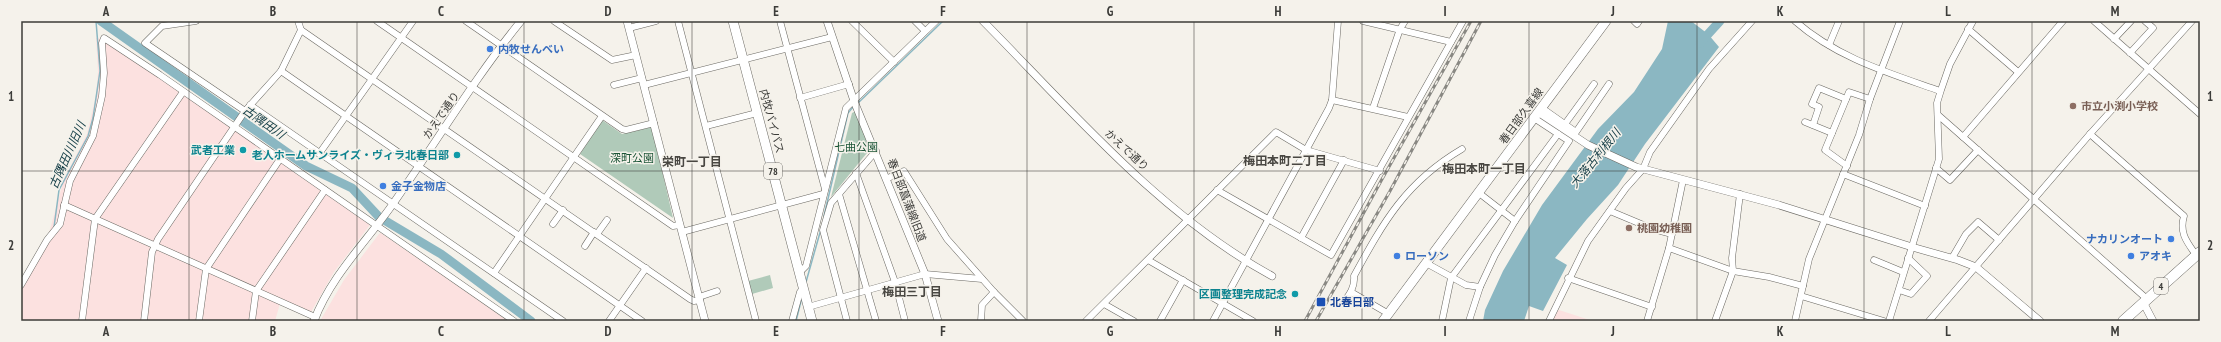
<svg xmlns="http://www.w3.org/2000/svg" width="2221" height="342" font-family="'PT Sans Narrow','Noto Sans JP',sans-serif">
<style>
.industrial{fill:#fce1e0}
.green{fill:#b0cab9}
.water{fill:#8bb7c2}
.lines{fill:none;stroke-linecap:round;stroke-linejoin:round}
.stream{stroke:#8bb7c2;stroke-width:1.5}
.river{stroke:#8bb7c2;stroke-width:9}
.minor-casing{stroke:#6a6862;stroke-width:7}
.tertiary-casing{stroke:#6a6862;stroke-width:8}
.primary-casing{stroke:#6a6862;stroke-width:10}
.trunk-casing{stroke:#6a6862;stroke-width:11}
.minor{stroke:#fff;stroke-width:6}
.tertiary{stroke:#fff;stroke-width:7}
.primary{stroke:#fff;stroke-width:9}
.trunk{stroke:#fff;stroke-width:10}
.rail-casing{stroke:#898883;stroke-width:3}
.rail{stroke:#f5f2eb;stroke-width:1.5;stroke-dasharray:4.5;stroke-linecap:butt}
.grid{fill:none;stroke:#3c3c39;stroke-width:1;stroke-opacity:0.55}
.shop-dot{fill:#3f7fe0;stroke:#f5f2eb;stroke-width:1.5}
.education-dot{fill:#8d6e63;stroke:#f5f2eb;stroke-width:1.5}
.culture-dot{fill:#0f9aa8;stroke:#f5f2eb;stroke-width:1.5}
.transit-dot{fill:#1a4fb4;stroke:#f5f2eb;stroke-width:1.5}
.labels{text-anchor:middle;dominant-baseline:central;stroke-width:3;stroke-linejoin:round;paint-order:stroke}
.shield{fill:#f5f2eb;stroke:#74736e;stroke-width:1}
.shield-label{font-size:10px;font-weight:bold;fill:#3c3c39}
.shop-label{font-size:11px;font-weight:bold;fill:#366cbe;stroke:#f5f2eb;text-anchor:start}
.education-label{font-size:11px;font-weight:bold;fill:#785e54;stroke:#f5f2eb;text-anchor:start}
.street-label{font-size:11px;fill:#3c3c39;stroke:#f5f2eb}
.park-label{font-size:11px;fill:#1a5436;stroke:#f5f2eb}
.culture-label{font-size:11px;font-weight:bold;fill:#0d838f;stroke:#f5f2eb;text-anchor:end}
.transit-label{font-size:11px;font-weight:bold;fill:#164399;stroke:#f5f2eb;text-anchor:start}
.water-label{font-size:12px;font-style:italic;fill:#123c45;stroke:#f5f2eb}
.neighbourhood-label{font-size:12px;font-weight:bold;fill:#494742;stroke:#f5f2eb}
.neatline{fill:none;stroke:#3c3c39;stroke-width:1.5}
.grid-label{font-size:13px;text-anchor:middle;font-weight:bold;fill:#3c3c39}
</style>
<rect width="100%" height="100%" fill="#f5f2eb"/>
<g class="industrial">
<polygon points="96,38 103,39 370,225 334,272 311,312 281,300 275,321 21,321 21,285 47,240 64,179 87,134 96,95 98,72"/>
<polygon points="381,233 508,321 320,321 344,280 379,234"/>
<polygon points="1559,310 1593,321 1551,321 1554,312"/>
</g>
<g class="green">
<polygon points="856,111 871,148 831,197 852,113"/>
<polygon points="602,120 622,134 652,127 673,218 580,154"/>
<polygon points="770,275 773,288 752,294 748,281"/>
</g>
<polygon class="water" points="1668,21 1691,21 1708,34 1719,47 1645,144 1618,185 1587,219 1555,258 1567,265 1543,311 1529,306 1524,321 1483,321 1485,310 1503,271 1542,205 1598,129 1634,92 1662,49"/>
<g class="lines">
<g class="stream">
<polyline points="858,103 943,21"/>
<polyline points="824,216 848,113 853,107"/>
<polyline points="54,227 59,190 88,136 93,118 100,71 96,21"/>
<polyline points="806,282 821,229"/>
<polyline points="796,321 802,297"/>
</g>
<g class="river">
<polyline points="101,21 306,166 352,188 379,217 441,254 531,321"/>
<polyline points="1700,43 1720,21"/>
</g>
<defs>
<g id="minor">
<polyline points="196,21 162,26 145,43 245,111"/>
<polyline points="298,21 301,30 690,299 694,301 700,300"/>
<polyline points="377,21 673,226 680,225"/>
<polyline points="466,21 622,129 626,130 654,123"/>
<polyline points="554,21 612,60 636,55"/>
<polyline points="678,21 756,321"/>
<polyline points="780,21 825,189"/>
<polyline points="852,21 894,62"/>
<polyline points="915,21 925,31"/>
<polyline points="1363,21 1451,42"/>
<polyline points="1634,21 1637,24 1639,21"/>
<path d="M1795 21C1837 58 1889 73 1940 91"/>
<polyline points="2094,21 2200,114"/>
<polyline points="629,28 656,21"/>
<polyline points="1968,29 2018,72"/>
<polyline points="2114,39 2131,21"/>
<polyline points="1829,45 1839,21"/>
<polyline points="2130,53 2153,28 2145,21"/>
<polyline points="281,71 642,321"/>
<polyline points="614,85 642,78"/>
<polyline points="644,85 832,37"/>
<polyline points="800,98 849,84"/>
<polyline points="1332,100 1408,117"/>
<polyline points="250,105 563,321"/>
<polyline points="1373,108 1400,29 1405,21"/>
<polyline points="1542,108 1576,132 1609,84"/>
<polyline points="1938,115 2147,299"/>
<polyline points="1805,122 1832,133"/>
<polyline points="1565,124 1594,84"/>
<polyline points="1813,125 1819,107 1812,104 1819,88 1846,99"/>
<polyline points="706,126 757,113"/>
<path d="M2090 134 2184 216C2179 233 2187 242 2196 255"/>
<polyline points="1963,137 2063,21"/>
<polyline points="319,154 413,21"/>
<polyline points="1847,166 1825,150 1849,92 1870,99"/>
<polyline points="1936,168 1950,180 1978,150"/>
<polyline points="856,173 895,282 905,321"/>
<polyline points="1843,174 1925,206"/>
<polyline points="888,178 904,171 947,239 994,292 1023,321"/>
<polyline points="1217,190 1331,255 1463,21"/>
<polyline points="839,194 876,321"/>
<polyline points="64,205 315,317"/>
<polyline points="1610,211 1653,229 1672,234"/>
<polyline points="1515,221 1569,141 1534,118"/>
<polyline points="553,224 563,210"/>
<polyline points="682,232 823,194"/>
<polyline points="597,234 607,220"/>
<polyline points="1301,238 1344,160"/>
<polyline points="585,246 594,232"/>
<polyline points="1669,248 1733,271 1769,277 1803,286"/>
<polyline points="1952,258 1966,234 1978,222 1999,240"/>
<polyline points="1148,260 1253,321"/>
<polyline points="1874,260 1903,272"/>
<polyline points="1426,263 1466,285 1480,287 1495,255 1515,221 1479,193"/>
<polyline points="494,273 602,116"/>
<polyline points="799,273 806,266 846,108 936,21"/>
<polyline points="1568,278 1652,307"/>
<polyline points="21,285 47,240 60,224 70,181 93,136 102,96 104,73 102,43 104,38 160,75 514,321"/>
<polyline points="1899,290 1911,294 1927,276 1908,258"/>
<polyline points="1351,292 1389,314"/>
<polyline points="1801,296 1884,321"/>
<polyline points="699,297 717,291"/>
<path d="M1343 303C1350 294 1355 287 1354 276 1384 221 1406 182 1462 149"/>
<polyline points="1104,304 1134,321"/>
<polyline points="808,307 925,274 982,279"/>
<polyline points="82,321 95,219 183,92"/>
<polyline points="144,321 152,252 158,239 245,111 281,71 301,30"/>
<polyline points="199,321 206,269 280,159"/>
<polyline points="252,321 256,291 325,190"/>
<polyline points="609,321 646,268"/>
<polyline points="792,321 800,292 803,288"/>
<polyline points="847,321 823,230 831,203 876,151"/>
<polyline points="981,321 982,305 994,292"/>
<polyline points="1086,321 1276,132 1306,150 1380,171"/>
<polyline points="1160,321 1183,280"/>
<polyline points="1213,321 1329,108 1332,100 1338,21"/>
<polyline points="1442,321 1451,278 1558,134"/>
<polyline points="1469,321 1480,287"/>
<polyline points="1549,321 1588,241 1626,188 1643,169 1650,152 1709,69 1752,21"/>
<polyline points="1647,321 1669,248 1683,180"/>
<polyline points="1715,321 1733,271 1732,258 1740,194"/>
<polyline points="1795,321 1809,259 1859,135 1870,99 1900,21"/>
<polyline points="1889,321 1939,159 1937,103 1941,90 1950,64 1973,21"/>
<polyline points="1929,321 2090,134 2192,21"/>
</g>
<g id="tertiary">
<polyline points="627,21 705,321"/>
<polyline points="827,21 854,101 925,274 938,321"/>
<path d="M983 21C1071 110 1160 215 1272 276"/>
<polyline points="1538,112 1588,145 1636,167 1779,205 1912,247 1958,260 1976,267 2040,321"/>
<polyline points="2143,302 2153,321"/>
<path d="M314 321C330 278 364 244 390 208 434 146 473 80 521 21"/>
</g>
<g id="primary">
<polyline points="733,21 812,321"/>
<polyline points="1383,321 1606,21"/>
</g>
<polyline id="trunk" points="2123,321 2200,252"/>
</defs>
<use href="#minor" class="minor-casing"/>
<use href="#tertiary" class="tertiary-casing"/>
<use href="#primary" class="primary-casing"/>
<use href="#trunk" class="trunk-casing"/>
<use href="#minor" class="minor"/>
<use href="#tertiary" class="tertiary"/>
<use href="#primary" class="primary"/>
<use href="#trunk" class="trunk"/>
<defs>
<g id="rail">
<polyline points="1305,321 1381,181 1471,21"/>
<polyline points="1316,321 1390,191 1481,21"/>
</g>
</defs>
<use href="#rail" class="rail-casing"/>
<use href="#rail" class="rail"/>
</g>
<path class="grid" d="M189 21V321M357 21V321M524 21V321M692 21V321M859 21V321M1027 21V321M1194 21V321M1362 21V321M1529 21V321M1697 21V321M1864 21V321M2032 21V321M21 171H2200"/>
<g class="shop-dot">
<circle cx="490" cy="49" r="4"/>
<circle cx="383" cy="186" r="4"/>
<circle cx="2171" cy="239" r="4"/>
<circle cx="1397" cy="256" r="4"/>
<circle cx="2131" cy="256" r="4"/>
</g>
<g class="education-dot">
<circle cx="2073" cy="106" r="4"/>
<circle cx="1629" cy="228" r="4"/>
</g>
<g class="culture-dot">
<circle cx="243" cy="150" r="4"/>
<circle cx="457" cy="155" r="4"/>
<circle cx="1295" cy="294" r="4"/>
</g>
<rect class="transit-dot" x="1316" y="297" width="10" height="10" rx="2"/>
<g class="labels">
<g class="shield">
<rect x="764" y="163" width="18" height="16" rx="3"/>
<rect x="2154" y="278" width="14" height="16" rx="3"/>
</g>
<g class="shield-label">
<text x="773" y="171">78</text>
<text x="2161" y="286">4</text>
</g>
<g class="shop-label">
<text x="498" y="49">内牧せんべい</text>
<text x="391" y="186">金子金物店</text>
<text x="2163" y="239" text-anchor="end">ナカリンオート</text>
<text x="1405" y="256">ローソン</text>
<text x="2139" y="256">アオキ</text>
</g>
<g class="education-label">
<text x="2081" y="106">市立小渕小学校</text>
<text x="1637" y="228">桃園幼稚園</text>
</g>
<g class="street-label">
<text transform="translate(441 115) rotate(-55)">かえで通り</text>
<text transform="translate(1521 116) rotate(-54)">春日部久喜線</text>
<text transform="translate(772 121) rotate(75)">内牧バイパス</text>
<text transform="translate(1127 150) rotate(43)">かえで通り</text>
<text transform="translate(907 200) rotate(69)">春日部菖蒲線旧道</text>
</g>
<g class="park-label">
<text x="856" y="147">七曲公園</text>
<text x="632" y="158">深町公園</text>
</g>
<g class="culture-label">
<text x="235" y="150">武者工業</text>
<text x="449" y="155">老人ホームサンライズ・ヴィラ北春日部</text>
<text x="1287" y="294">区画整理完成記念</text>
</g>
<g class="transit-label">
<text x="1330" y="302">北春日部</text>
</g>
<g class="water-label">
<text transform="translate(264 122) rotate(35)">古隅田川</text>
<text transform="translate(67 155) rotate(-66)">古隅田川旧川</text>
<text transform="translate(1595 158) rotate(-51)">大落古利根川</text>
</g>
<g class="neighbourhood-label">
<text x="1285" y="160">梅田本町二丁目</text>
<text x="692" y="161">栄町一丁目</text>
<text x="1484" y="168">梅田本町一丁目</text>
<text x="912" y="291">梅田三丁目</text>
</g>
</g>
<rect width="2221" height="342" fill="none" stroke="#f5f2eb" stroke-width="44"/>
<rect x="22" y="22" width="2177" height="298" class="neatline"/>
<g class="grid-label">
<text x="106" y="16">A</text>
<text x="273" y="16">B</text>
<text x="441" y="16">C</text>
<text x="608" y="16">D</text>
<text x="776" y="16">E</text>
<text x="943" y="16">F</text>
<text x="1110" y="16">G</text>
<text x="1278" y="16">H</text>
<text x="1445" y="16">I</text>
<text x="1613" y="16">J</text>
<text x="1780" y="16">K</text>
<text x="1948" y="16">L</text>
<text x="2115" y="16">M</text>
<text x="11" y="101">1</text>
<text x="2210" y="101">1</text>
<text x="11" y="250">2</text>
<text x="2210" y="250">2</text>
<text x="106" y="336">A</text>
<text x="273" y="336">B</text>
<text x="441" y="336">C</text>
<text x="608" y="336">D</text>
<text x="776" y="336">E</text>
<text x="943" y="336">F</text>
<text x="1110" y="336">G</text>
<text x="1278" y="336">H</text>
<text x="1445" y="336">I</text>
<text x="1613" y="336">J</text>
<text x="1780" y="336">K</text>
<text x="1948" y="336">L</text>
<text x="2115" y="336">M</text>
</g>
</svg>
